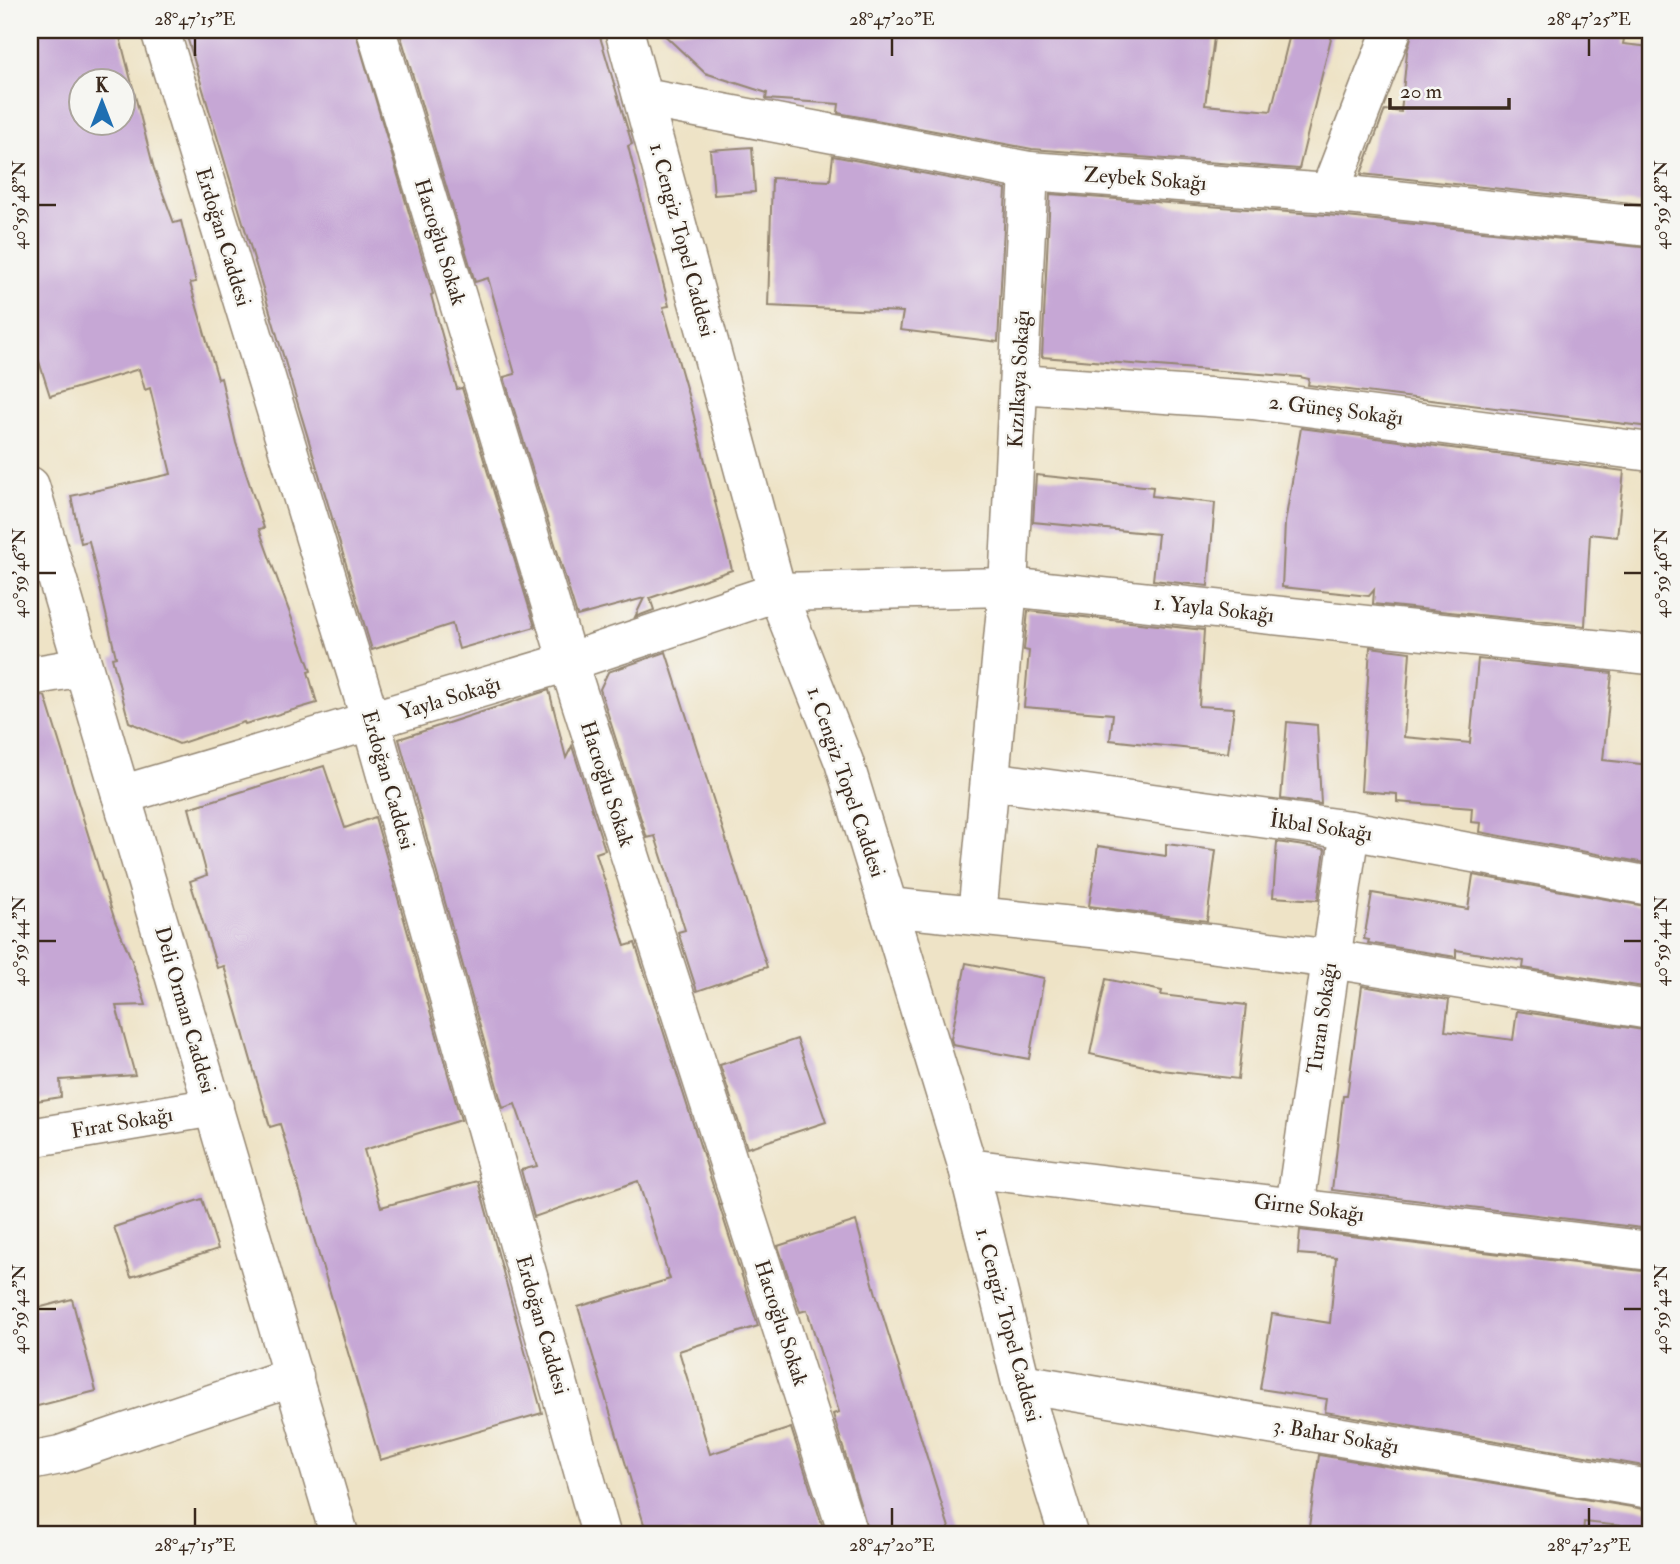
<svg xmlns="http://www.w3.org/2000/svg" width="1680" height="1564" font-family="'IM FELL Double Pica',serif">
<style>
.building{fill:#c6a7d5;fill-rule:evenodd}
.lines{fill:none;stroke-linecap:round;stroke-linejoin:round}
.minor-casing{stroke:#948672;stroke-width:41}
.minor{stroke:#fff;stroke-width:38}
.ticks{fill:none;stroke:#3b2a1e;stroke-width:2.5}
.labels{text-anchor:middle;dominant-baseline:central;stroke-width:5;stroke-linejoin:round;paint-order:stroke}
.street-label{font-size:21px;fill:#3b2a1e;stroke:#f6f6f2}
.neatline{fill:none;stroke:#3b2a1e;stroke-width:2.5}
.ticks-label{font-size:18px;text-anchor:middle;fill:#3b2a1e}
</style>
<rect width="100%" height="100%" fill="#f6f6f2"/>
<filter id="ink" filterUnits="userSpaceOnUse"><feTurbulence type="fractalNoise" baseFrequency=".0143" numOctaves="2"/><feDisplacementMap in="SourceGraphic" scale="14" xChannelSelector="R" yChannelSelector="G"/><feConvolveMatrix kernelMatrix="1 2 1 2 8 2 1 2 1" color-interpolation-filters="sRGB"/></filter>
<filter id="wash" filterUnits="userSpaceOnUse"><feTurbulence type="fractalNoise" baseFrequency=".00686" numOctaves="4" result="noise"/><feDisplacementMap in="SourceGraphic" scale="28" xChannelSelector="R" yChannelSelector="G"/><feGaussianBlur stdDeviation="1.57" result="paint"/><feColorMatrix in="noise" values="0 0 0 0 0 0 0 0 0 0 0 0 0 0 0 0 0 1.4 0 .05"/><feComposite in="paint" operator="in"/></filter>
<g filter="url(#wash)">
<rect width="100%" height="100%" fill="#eee3c6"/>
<g id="blocks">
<g class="building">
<path d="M30 30H118L154 169 174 223 181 221 196 282 190 283 218 379 221 378 236 443 264 528 259 529 311 671 308 672 317 703 245 724 244 722 179 744 129 722 112 658 116 657 89 541 81 543 71 496 171 474 150 388 145 390 139 369 50 396 30 333ZM80 80H122V122H80Z"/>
<polygon points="185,30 355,30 433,294 431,295 457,389 462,388 535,627 459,649 452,624 372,650"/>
<polygon points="399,30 598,30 632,144 628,146 669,306 663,307 692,409 732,570 650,598 654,610 635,617 644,598 577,616 504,377 515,374 488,278 475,282"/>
<polygon points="659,30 1215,30 1205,105 1271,111 1291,30 1333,30 1299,169 1032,149 838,113 839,104 766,99 767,93 705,73"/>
<polygon points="1413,30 1567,30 1624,39 1623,44 1650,47 1650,205 1361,174 1385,110 1401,112 1407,52"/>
<polygon points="752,147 755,192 714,195 710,150"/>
<polygon points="833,156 1006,189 998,342 900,330 903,312 768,306 772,178 830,181"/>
<polygon points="1050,194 1327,215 1650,248 1650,427 1308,385 1309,379 1300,377 1042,357"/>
<polygon points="1301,428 1624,471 1617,537 1590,534 1585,626 1373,604 1374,590 1369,596 1282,587 1285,523"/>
<polygon points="1036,475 1153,487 1152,496 1215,503 1208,586 1153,580 1158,534 1033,522"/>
<polygon points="1028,611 1204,630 1199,706 1234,708 1228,753 1110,740 1113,714 1024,707 1029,651 1024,650"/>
<polygon points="1370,647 1410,652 1404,737 1470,743 1478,659 1612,673 1603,760 1650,765 1650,864 1480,832 1481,823 1471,822 1472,808 1397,802 1397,794 1361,791"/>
<polygon points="666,652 767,967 697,991 678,932 685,930 655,836 647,838 600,689 608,672"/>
<polygon points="549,690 566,758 572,746 605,850 596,853 625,946 635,943 758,1326 679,1351 710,1454 791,1428 825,1534 647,1534 578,1307 670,1279 638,1181 534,1217 521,1170 537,1166 515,1104 503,1108 399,739"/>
<polygon points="45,696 115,921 131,958 146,1005 116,1006 135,1075 60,1080 61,1097 30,1102 30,697"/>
<polygon points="1287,722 1317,725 1321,804 1281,799"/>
<polygon points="324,766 345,828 375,817 461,1120 364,1150 381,1207 478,1181 542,1413 380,1460 280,1124 270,1127 224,966 217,968 190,881 207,875 189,808"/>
<polygon points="1277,842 1325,849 1318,900 1273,897"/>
<polygon points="1166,844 1216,850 1207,921 1089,906 1098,846 1166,856"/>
<polygon points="1473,875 1650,907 1650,988 1523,968 1524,961 1456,950 1456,957 1368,943 1369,940 1364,939 1372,893 1468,909"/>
<polygon points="966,963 1044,978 1029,1059 953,1045 951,1039"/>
<polygon points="1106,979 1162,991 1161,995 1246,1005 1238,1079 1162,1070 1090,1054"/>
<polygon points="1362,986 1449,1000 1445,1031 1513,1040 1517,1011 1650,1031 1650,1229 1332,1190 1343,1096 1347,1096"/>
<polygon points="797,1039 826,1122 747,1148 720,1065"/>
<polygon points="202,1199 218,1249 131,1277 114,1227"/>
<polygon points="856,1221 876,1294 951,1534 869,1534 833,1414 839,1412 807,1310 800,1312 778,1246"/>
<polygon points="1300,1230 1650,1272 1650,1467 1325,1412 1327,1399 1260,1389 1272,1314 1330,1323 1336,1257 1298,1254"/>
<polygon points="72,1299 96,1391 30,1408 30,1310"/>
<polygon points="1319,1455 1650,1510 1650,1529 1584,1522 1583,1534 1308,1534"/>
</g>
</g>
</g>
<g filter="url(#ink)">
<use href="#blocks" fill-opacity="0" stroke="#948672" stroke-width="2"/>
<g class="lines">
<defs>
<g id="minor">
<polyline points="160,30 371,722 601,1534"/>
<polyline points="376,30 568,662 848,1534"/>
<polyline points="624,30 777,592 844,762 968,1168 1021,1383 1068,1534"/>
<polyline points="644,98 1029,171 1329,193 1650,227"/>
<polyline points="1329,193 1392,30"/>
<polyline points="1019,384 1253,400 1650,452"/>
<polyline points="30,486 339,1534"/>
<polyline points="30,676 83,667"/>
<polyline points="990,781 1350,830 1650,886"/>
<polyline points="121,795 568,662 777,592 1008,587 1650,655"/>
<polyline points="888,907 1102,929 1331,959 1650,1010"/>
<polyline points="977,916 1008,587 1029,171"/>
<polyline points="30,1138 214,1107"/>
<polyline points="968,1168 1650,1251"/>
<polyline points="1295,1207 1350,830"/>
<polyline points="1021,1383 1650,1489"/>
<polyline points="30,1461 60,1455 294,1376"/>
</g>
</defs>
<use href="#minor" class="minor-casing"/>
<use href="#minor" class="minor"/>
</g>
</g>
<path class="ticks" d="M195 38V56M892 38V56M1589 38V56M38 205H56M1624 205H1642M38 573H56M1624 573H1642M38 941H56M1624 941H1642M38 1309H56M1624 1309H1642M195 1508V1526M892 1508V1526M1589 1508V1526"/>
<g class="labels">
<g class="street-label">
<text transform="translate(1145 179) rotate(4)">Zeybek Sokağı</text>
<text transform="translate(223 237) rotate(73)">Erdoğan Caddesi</text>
<text transform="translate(682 240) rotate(75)">1. Cengiz Topel Caddesi</text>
<text transform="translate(440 242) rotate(73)">Hacıoğlu Sokak</text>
<text transform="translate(1019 379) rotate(-87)">Kızılkaya Sokağı</text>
<text transform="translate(1336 410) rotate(7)">2. Güneş Sokağı</text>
<text transform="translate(1214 609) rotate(6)">1. Yayla Sokağı</text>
<text transform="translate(450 698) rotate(-17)">Yayla Sokağı</text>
<text transform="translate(388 780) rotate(74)">Erdoğan Caddesi</text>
<text transform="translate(846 782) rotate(71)">1. Cengiz Topel Caddesi</text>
<text transform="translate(607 784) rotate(72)">Hacıoğlu Sokak</text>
<text transform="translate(1321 827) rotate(8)">İkbal Sokağı</text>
<text transform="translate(185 1010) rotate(74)">Deli Orman Caddesi</text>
<text transform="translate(1322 1018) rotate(-82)">Turan Sokağı</text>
<text transform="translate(122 1123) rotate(-10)">Fırat Sokağı</text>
<text transform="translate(1309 1208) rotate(7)">Girne Sokağı</text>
<text transform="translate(781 1323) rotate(72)">Hacıoğlu Sokak</text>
<text transform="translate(542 1325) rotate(74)">Erdoğan Caddesi</text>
<text transform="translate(1008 1325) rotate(75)">1. Cengiz Topel Caddesi</text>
<text transform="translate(1336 1436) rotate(10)">3. Bahar Sokağı</text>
</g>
</g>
<rect width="1680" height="1564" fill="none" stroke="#f6f6f2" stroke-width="77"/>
<g transform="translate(102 102)"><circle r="33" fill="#f6f6f2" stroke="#aba49d" stroke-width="2"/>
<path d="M0-5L12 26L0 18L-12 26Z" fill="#1f6fb2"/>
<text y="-10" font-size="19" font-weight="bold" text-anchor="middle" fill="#3b2a1e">K</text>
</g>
<path d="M1390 98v10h119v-10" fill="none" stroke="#3b2a1e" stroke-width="3.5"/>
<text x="1400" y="98" font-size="21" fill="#3b2a1e" stroke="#f6f6f2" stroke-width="5" paint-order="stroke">20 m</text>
<rect x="38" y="38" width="1604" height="1488" class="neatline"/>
<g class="ticks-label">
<text x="195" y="25">28°47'15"E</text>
<text x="892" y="25">28°47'20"E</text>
<text x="1589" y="25">28°47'25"E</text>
<text transform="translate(19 205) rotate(-90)" y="6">40°59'48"N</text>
<text transform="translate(1661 205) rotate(-90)" y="6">40°59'48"N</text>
<text transform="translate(19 573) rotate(-90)" y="6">40°59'46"N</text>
<text transform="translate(1661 573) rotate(-90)" y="6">40°59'46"N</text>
<text transform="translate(19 941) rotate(-90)" y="6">40°59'44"N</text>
<text transform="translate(1661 941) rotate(-90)" y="6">40°59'44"N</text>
<text transform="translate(19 1309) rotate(-90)" y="6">40°59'42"N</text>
<text transform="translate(1661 1309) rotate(-90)" y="6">40°59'42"N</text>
<text x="195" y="1551">28°47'15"E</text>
<text x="892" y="1551">28°47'20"E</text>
<text x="1589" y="1551">28°47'25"E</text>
</g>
</svg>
